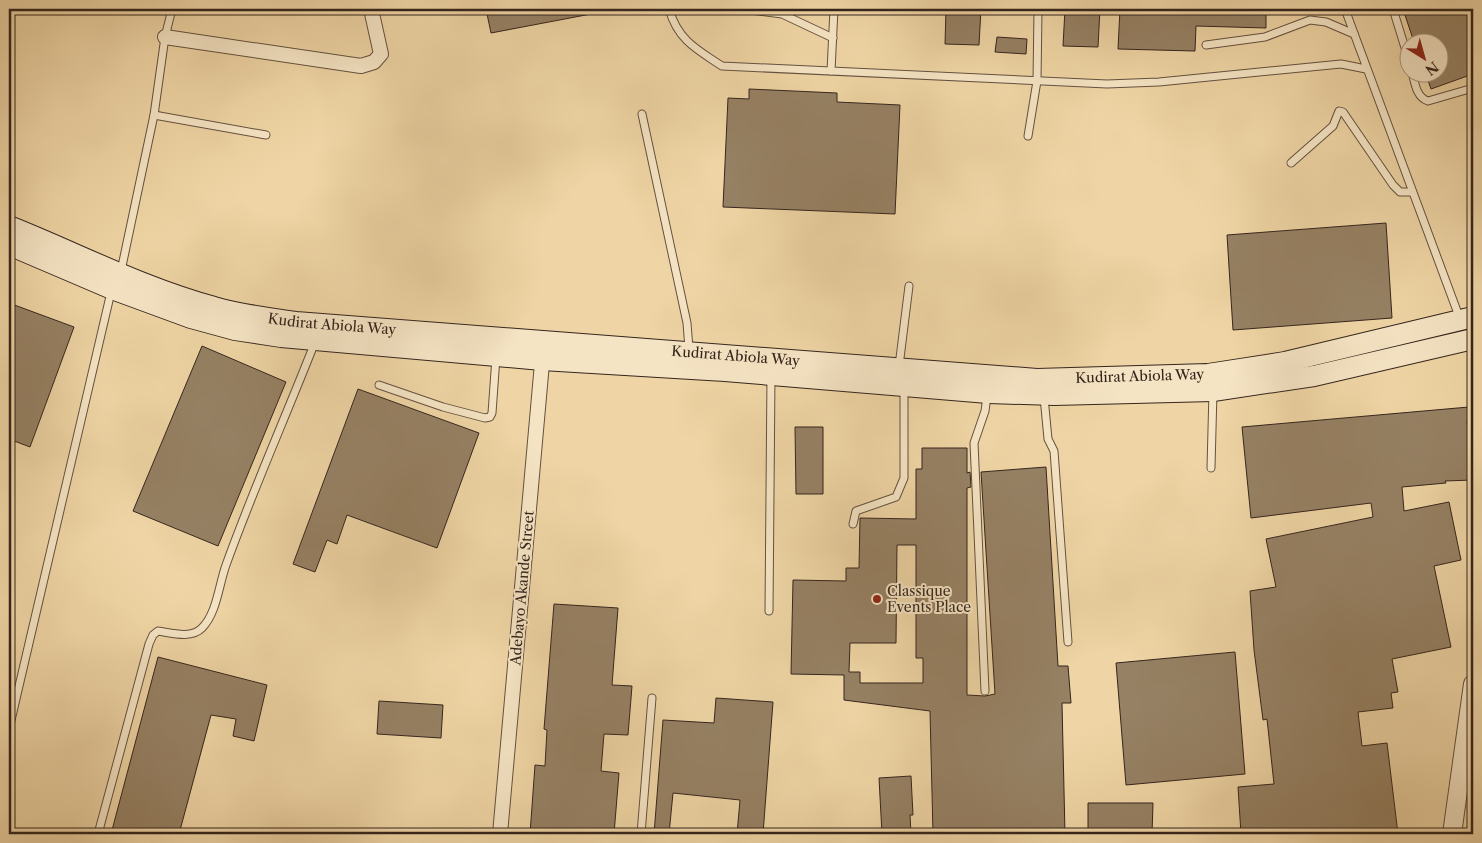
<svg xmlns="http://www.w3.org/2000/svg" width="1482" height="843" font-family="'Libre Caslon Text',serif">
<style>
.building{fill:#968164;stroke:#35251d;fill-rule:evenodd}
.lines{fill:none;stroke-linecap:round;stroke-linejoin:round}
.service-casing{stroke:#64513f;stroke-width:9}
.minor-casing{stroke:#64513f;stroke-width:16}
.tertiary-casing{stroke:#64513f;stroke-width:20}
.secondary-casing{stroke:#35251d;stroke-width:22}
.service{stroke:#f5e4c4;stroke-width:7}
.minor{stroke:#f5e4c4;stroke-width:14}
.tertiary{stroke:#f5e4c4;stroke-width:18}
.secondary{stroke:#f5e4c4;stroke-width:20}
.poi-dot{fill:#8f2418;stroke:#f5e4c4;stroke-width:2}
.labels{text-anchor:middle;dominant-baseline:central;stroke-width:4;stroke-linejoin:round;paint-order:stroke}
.street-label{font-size:14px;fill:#35251d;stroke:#f5e4c4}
.poi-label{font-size:14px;fill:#35251d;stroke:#f5e4c4;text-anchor:start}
</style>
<rect width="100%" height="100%" fill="#efd5a5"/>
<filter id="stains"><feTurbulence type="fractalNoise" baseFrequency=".004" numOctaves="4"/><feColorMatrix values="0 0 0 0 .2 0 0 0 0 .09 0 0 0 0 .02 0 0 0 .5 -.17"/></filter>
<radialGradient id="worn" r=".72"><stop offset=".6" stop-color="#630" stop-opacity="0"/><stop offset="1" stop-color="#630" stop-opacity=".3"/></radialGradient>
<g class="building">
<polygon points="486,9 590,9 591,14 491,33"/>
<polygon points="946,9 981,9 979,45 945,44"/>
<polygon points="1065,9 1100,9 1098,47 1063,46"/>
<polygon points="1120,9 1266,9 1266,28 1196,26 1195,51 1118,49"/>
<polygon points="1403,9 1473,9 1473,74 1431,89 1425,72 1440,72 1440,42 1414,42"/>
<polygon points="997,37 1027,39 1026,54 995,52"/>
<polygon points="749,89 837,93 837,102 900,105 895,214 723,207 728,98 749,99"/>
<polygon points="1386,223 1392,318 1233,330 1227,235"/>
<polygon points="9,303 74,327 30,447 9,439"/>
<polygon points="202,346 286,382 218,546 133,511"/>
<polygon points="358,389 479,433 437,548 347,515 337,544 327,540 315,572 293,564"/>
<polygon points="1469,407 1467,423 1473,424 1473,480 1445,481 1446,483 1402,487 1404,511 1449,502 1461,560 1434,566 1451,647 1392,659 1398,692 1391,693 1393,708 1358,712 1362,746 1387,743 1398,834 1241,834 1238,787 1274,784 1267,719 1263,720 1254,650 1250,591 1276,587 1266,539 1373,517 1371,503 1251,518 1242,427"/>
<polygon points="795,427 823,427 823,494 796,494"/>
<path d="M922 448H967V473L970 472 971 487 967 488V695L985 696 995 694 981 472 1046 467 1058 666H1068L1071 703H1062L1065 834H933L930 711 844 700V675L791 674 793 580 846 581V568H859L860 518 916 519V469H922ZM897 545H916V658H923V683H860V672H849L850 643H896Z"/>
<polygon points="554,604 618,608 612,685 632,686 628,735 604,734 601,771 619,773 614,834 530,834 535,765 545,766 547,730 544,729"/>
<polygon points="1235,652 1245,774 1126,785 1116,663"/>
<polygon points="158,657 267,685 254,741 233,736 236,719 211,715 179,834 111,834"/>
<polygon points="716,698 773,702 763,834 737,834 740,800 673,793 669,834 654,834 663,720 714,723"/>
<polygon points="379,701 443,705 441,738 377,734"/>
<polygon points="911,776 913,815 910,815 911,834 882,834 879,778"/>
<polygon points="1088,803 1153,803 1152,834 1088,834"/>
</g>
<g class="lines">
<defs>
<g id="service">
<path d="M669 9C678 40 696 49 722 66L1107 84 1159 82 1341 64 1366 69"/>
<polyline points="743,9 782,14 833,38"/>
<polyline points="1345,9 1460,319"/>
<polyline points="1393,9 1410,64"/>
<polyline points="1206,45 1265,37 1310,20 1326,22 1354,34"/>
<polyline points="831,71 834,9"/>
<path d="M1412 72C1415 83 1416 97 1428 101L1473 88"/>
<polyline points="642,114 687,323 689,349"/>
<polyline points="154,115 266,135"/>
<polyline points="1028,136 1037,81 1038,9"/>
<polyline points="1291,163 1333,126 1339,111 1343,112 1393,185 1400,192 1412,192"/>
<polyline points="121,271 154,115 165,37 172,9"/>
<polyline points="899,366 909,286"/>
<polyline points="379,385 443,407 485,418 490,417 492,413 496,357"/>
<polyline points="1044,397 1048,439 1054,451 1068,642"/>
<polyline points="1211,468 1213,391"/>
<polyline points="853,524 856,511 896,497 904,478 904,387"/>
<polyline points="769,611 771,375"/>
<polyline points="985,691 974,443 985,411 987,396"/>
<polyline points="9,729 111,292"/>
<path d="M98 834 149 644 153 635 158 631C172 633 191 639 202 628 217 613 219 584 226 565 253 490 286 416 315 342"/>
<polyline points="641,834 652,698"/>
</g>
<g id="minor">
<polyline points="165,37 361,66 374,62 381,54 371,9"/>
<polyline points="500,834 543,352"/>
</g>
<polyline id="tertiary" points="1452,834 1473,684"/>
<g id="secondary">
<path id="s1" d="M9 226C77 253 143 288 214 307 241 315 269 318 296 322L1037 379 1208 374 1285 362 1473 317"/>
<polyline points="9,245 112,289 191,318 235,330 281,337 542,360 725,371 988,393 1054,395 1213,391 1314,376 1473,339"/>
</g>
</defs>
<use href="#service" class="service-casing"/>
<use href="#minor" class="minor-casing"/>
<use href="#tertiary" class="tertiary-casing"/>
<use href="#secondary" class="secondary-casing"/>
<use href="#service" class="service"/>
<use href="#minor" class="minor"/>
<use href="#tertiary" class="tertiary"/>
<use href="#secondary" class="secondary"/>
</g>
<circle class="poi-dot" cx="877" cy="599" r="5"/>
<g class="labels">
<g class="street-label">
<text stroke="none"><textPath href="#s1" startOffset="340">Kudirat Abiola Way</textPath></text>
<text stroke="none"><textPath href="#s1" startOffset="745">Kudirat Abiola Way</textPath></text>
<text stroke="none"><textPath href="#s1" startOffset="1150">Kudirat Abiola Way</textPath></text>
<text transform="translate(522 588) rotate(-85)">Adebayo Akande Street</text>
</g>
<g class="poi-label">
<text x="887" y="591">Classique<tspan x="887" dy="16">Events Place</tspan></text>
</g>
</g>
<rect width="1482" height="843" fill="none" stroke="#efd5a5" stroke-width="30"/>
<rect x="10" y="10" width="1462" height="823" fill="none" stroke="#35251d" stroke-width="2.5"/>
<rect x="15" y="15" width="1452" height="813" fill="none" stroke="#35251d"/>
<g transform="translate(1424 58) rotate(143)"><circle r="24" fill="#f5e4c4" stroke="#a89881"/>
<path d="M0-4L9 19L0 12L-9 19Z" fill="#8f2418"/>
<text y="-8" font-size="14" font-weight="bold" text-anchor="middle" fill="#35251d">N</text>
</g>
<rect width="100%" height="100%" filter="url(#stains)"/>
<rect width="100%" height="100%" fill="url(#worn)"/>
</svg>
